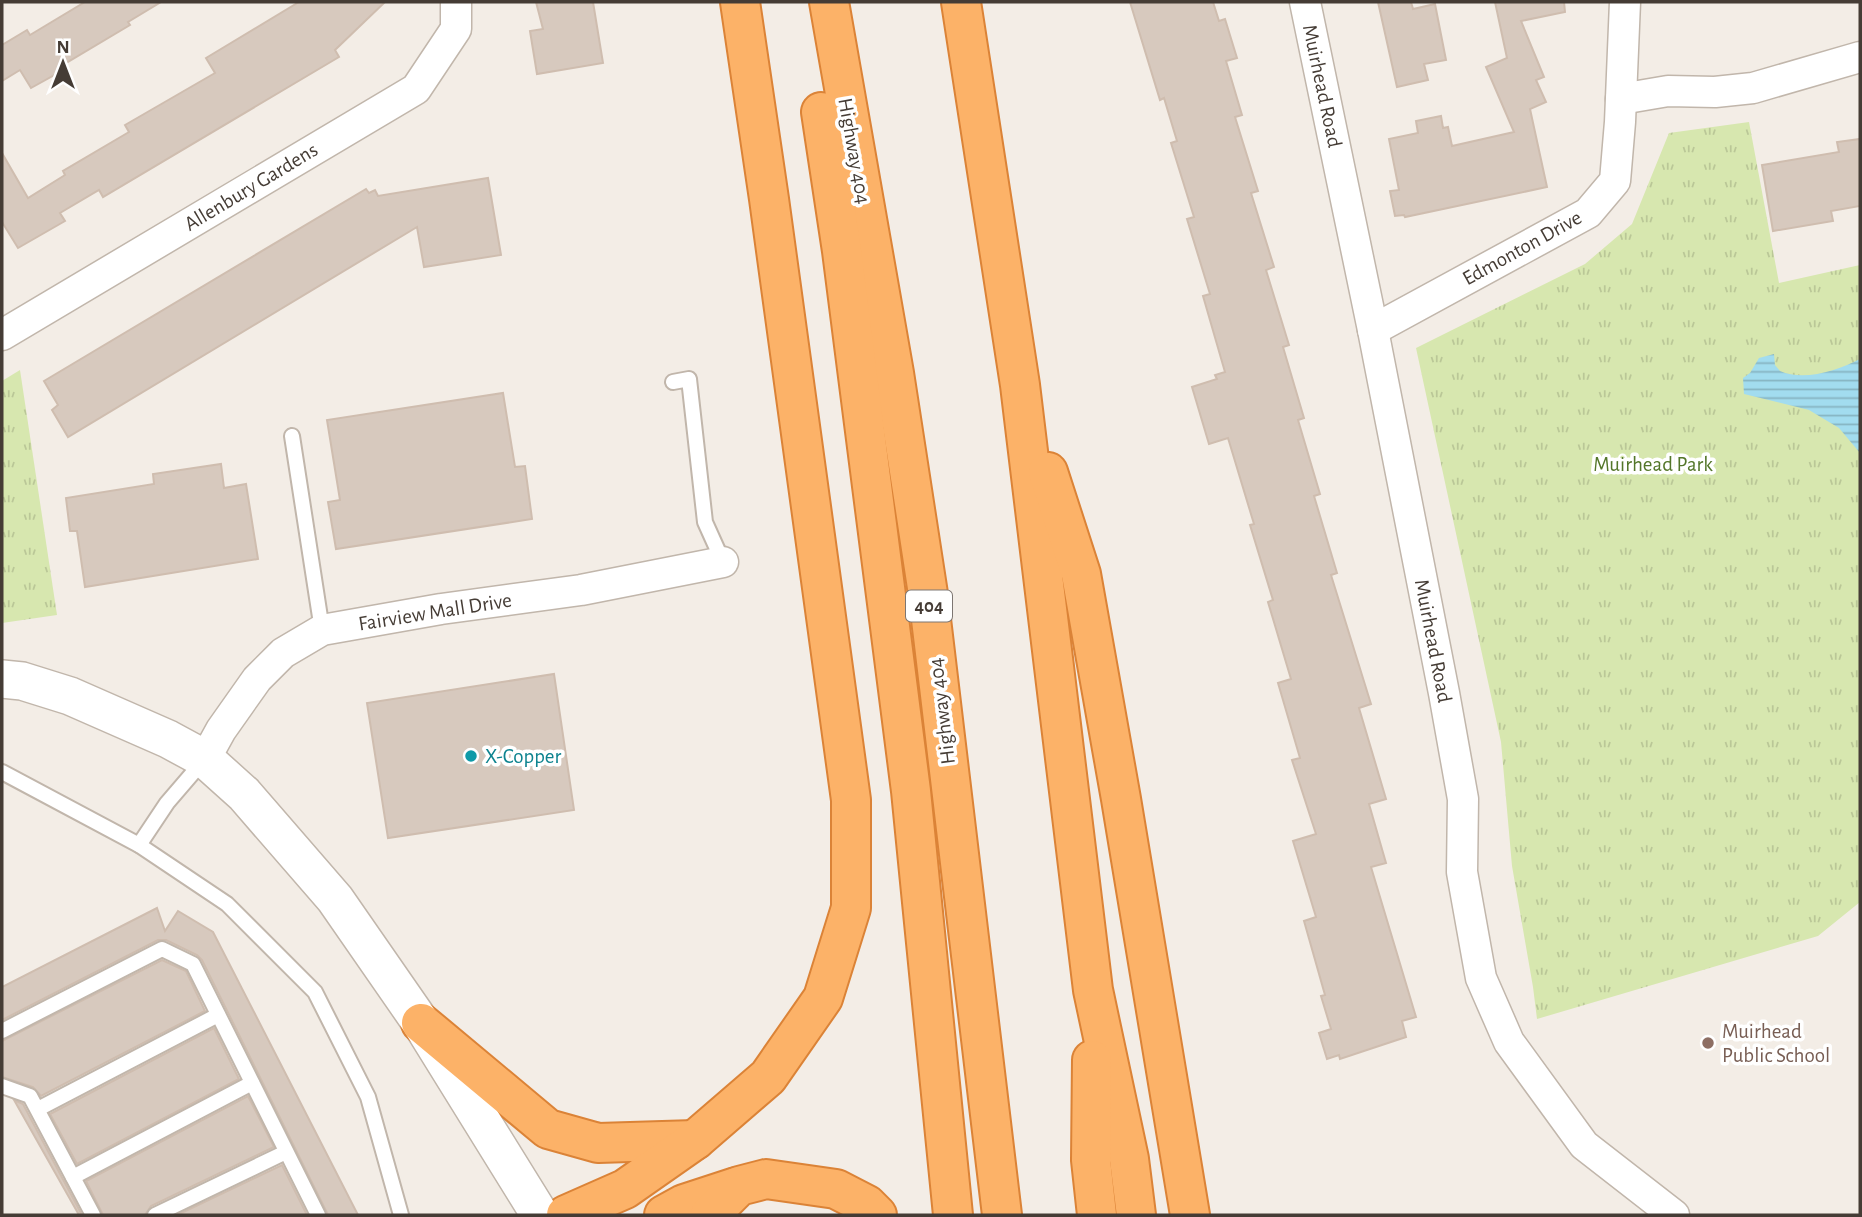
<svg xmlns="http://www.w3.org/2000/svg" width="1862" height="1217" font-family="'Alegreya Sans',sans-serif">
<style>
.park{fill:url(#park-tufts)}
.water{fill:url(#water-rules)}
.building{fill:#d7c9be;stroke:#cfbdaf;stroke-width:2}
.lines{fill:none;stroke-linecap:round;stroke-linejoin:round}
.service-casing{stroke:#c1b6ab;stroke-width:18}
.minor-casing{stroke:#c1b6ab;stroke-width:33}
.tertiary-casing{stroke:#c1b6ab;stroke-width:40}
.motorway-casing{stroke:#db8337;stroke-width:42}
.service{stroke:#fff;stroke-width:14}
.minor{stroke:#fff;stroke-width:30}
.tertiary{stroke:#fff;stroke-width:37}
.motorway{stroke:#fcb268;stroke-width:38}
.culture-dot{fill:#0f9aa8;stroke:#fff;stroke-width:2.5}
.education-dot{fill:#8d6e63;stroke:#fff;stroke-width:2.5}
.labels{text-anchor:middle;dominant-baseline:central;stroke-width:7;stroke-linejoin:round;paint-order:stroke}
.shield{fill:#fff;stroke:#7d7672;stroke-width:2}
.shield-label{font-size:19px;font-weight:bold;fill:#453c35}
.street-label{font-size:21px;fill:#453c35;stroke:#fff}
.park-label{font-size:21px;fill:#537629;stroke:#fff}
.culture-label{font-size:21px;fill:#0d838f;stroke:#fff;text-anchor:start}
.education-label{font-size:21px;fill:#785e54;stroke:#fff;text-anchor:start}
</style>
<defs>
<pattern id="park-tufts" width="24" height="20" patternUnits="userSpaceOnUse" patternTransform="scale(1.75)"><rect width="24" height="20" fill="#d7e7af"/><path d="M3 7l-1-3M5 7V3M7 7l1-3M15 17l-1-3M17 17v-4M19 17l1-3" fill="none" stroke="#bac797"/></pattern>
<pattern id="water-rules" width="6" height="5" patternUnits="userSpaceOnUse" patternTransform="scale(1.75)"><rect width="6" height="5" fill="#a2dcef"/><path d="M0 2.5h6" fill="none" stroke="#86b4c2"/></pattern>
</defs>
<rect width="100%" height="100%" fill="#f3ede6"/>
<g class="park">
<polygon points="1749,122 1779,283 1860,265 1860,902 1818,936 1537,1019 1533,987 1512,866 1501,742 1416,348 1585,264 1632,224 1669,133"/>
<polygon points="20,370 57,615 2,623 2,381"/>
</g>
<path class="water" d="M1774 354 1775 365 1780 371C1804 382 1838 370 1860 359V453L1839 428 1809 410 1744 394 1743 378 1750 373 1759 358Z"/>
<g class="building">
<polygon points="85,2 161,2 128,22 130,25 63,65 65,69 31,88 20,70 2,81 2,45 27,30 30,35"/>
<polygon points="299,2 385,2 335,50 339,57 103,197 99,190 60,213 65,221 18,248 2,222 2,153 28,198 65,175 63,171 129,132 125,125 215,73 206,58"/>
<polygon points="536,2 593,2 603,63 537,74 530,31 543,29"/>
<polygon points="1130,2 1213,2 1219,21 1225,19 1237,58 1226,61 1242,115 1235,117 1258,191 1251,193 1274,267 1266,270 1289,345 1283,347 1304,418 1298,420 1320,494 1314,496 1337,573 1331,575 1371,704 1359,708 1386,799 1369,804 1386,863 1371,867 1416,1017 1402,1021 1406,1037 1340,1059 1339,1055 1327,1059 1319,1033 1331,1029 1321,996 1325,995 1304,921 1316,917 1293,841 1316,834 1292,760 1300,758 1278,683 1291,679 1268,602 1273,600 1250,525 1254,524 1228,438 1209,444 1192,387 1217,379 1215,375 1225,372 1203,296 1210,294 1187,219 1194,217 1171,143 1177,141 1164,98 1160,100"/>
<polygon points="1378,2 1411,2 1413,9 1435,4 1446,60 1424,64 1428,80 1397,87"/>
<polygon points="1495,2 1564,2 1565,12 1521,21 1544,77 1536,80 1546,102 1530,109 1547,187 1405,217 1404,215 1395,216 1390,191 1399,190 1389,139 1418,133 1416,121 1441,116 1443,128 1448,127 1452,146 1514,132 1486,67 1507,58"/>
<polygon points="1860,139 1860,206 1831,211 1833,221 1773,231 1762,165 1839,152 1837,142"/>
<polygon points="488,178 501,255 424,267 417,227 68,437 52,410 58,405 44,381 366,189 369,193 375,190 378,196"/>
<polygon points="503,393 515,467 525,466 532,519 336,549 328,502 340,500 327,420"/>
<polygon points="221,464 224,488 246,484 258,559 85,587 77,531 70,531 66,498 154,484 153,474"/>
<polygon points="554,674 574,810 388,838 367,703"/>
<polygon points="157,908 165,931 178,911 213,932 358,1215 328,1215 202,960 197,955 166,940 158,940 2,1020 2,987"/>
<polygon points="162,960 186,971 205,1011 41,1096 33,1087 2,1077 2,1041"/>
<polygon points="214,1028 239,1079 77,1164 50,1114"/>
<polygon points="248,1096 274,1147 151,1206 145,1215 103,1215 86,1181"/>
<polygon points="14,1100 23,1104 82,1215 79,1215"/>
<polygon points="282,1165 307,1215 177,1215"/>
</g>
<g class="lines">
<defs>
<g id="service">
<polyline points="673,382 689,379 705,522 723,562"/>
<polyline points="292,436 322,630"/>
<polyline points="2,772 139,845 227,904 315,992 368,1097 401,1215"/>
<polyline points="139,845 167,803 204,760"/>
<polyline points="2,1031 162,949 193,964 318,1215"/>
<polyline points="2,1086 30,1096 93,1215"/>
<polyline points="38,1109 218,1015"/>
<polyline points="73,1177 252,1083"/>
<polyline points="155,1215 286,1152"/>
</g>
<g id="minor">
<polyline points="1305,2 1373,330 1444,693 1463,799 1462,872 1481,978 1509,1042 1584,1145 1674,1215"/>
<polyline points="1621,99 1668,91 1715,92 1753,88 1860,57"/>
<polyline points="1373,330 1588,213 1615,181 1620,122 1625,2"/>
<polyline points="2,335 416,89 456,29 456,2"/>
<polyline points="205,759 221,730 257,679 283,653 322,630 441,609 581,590 723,562"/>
</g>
<polyline id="tertiary" points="2,679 22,681 70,696 168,739 205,759 244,794 335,899 421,1023 540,1215"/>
<g id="motorway">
<polyline points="829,2 894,373 928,594 1002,1215"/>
<polyline points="961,2 1020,385 1093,990 1129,1159 1136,1215"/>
<polyline points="821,112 842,251 911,791 953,1215"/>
<polyline points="1048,472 1081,574 1121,799 1190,1215"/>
<polyline points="421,1023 548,1129 598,1143 695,1140"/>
<polyline points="1092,1060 1091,1160 1097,1215"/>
<polyline points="566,1215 625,1189 695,1140 768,1077 823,998 851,908 851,800 769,199 740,2"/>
<polyline points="664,1215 684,1204 736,1187"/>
<polyline points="710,1215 739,1186 766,1179 836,1189 867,1205 877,1215"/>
</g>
</defs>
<use href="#service" class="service-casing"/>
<use href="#minor" class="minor-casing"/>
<use href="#tertiary" class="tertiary-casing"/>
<use href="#motorway" class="motorway-casing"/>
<use href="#service" class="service"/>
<use href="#minor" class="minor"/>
<use href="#tertiary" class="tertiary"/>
<use href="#motorway" class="motorway"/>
</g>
<circle class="culture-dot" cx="471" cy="756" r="7"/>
<circle class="education-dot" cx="1708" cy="1043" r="7"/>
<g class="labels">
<rect class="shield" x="906" y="590.5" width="46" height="31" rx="5"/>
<g class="shield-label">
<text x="929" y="606">404</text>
</g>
<g class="street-label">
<text transform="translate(1322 86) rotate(78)">Muirhead Road</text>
<text transform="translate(854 151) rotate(80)">Highway 404</text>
<text transform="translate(251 187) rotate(-31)">Allenbury Gardens</text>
<text transform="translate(1522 248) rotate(-29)">Edmonton Drive</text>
<text transform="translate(435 612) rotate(-9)">Fairview Mall Drive</text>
<text transform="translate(1433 641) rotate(79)">Muirhead Road</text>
<text transform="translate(942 711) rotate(-97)">Highway 404</text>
</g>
<g class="park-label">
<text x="1653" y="464">Muirhead Park</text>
</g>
<g class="culture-label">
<text x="485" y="756">X-Copper</text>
</g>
<g class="education-label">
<text x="1722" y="1031">Muirhead<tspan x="1722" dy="24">Public School</tspan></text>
</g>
</g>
<rect width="1862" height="1217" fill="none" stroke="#453c35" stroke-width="7"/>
<g transform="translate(63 63)" stroke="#ffffff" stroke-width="5" paint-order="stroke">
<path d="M0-5L12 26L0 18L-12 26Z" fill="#453c35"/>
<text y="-10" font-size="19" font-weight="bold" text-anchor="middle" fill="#453c35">N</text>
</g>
</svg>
